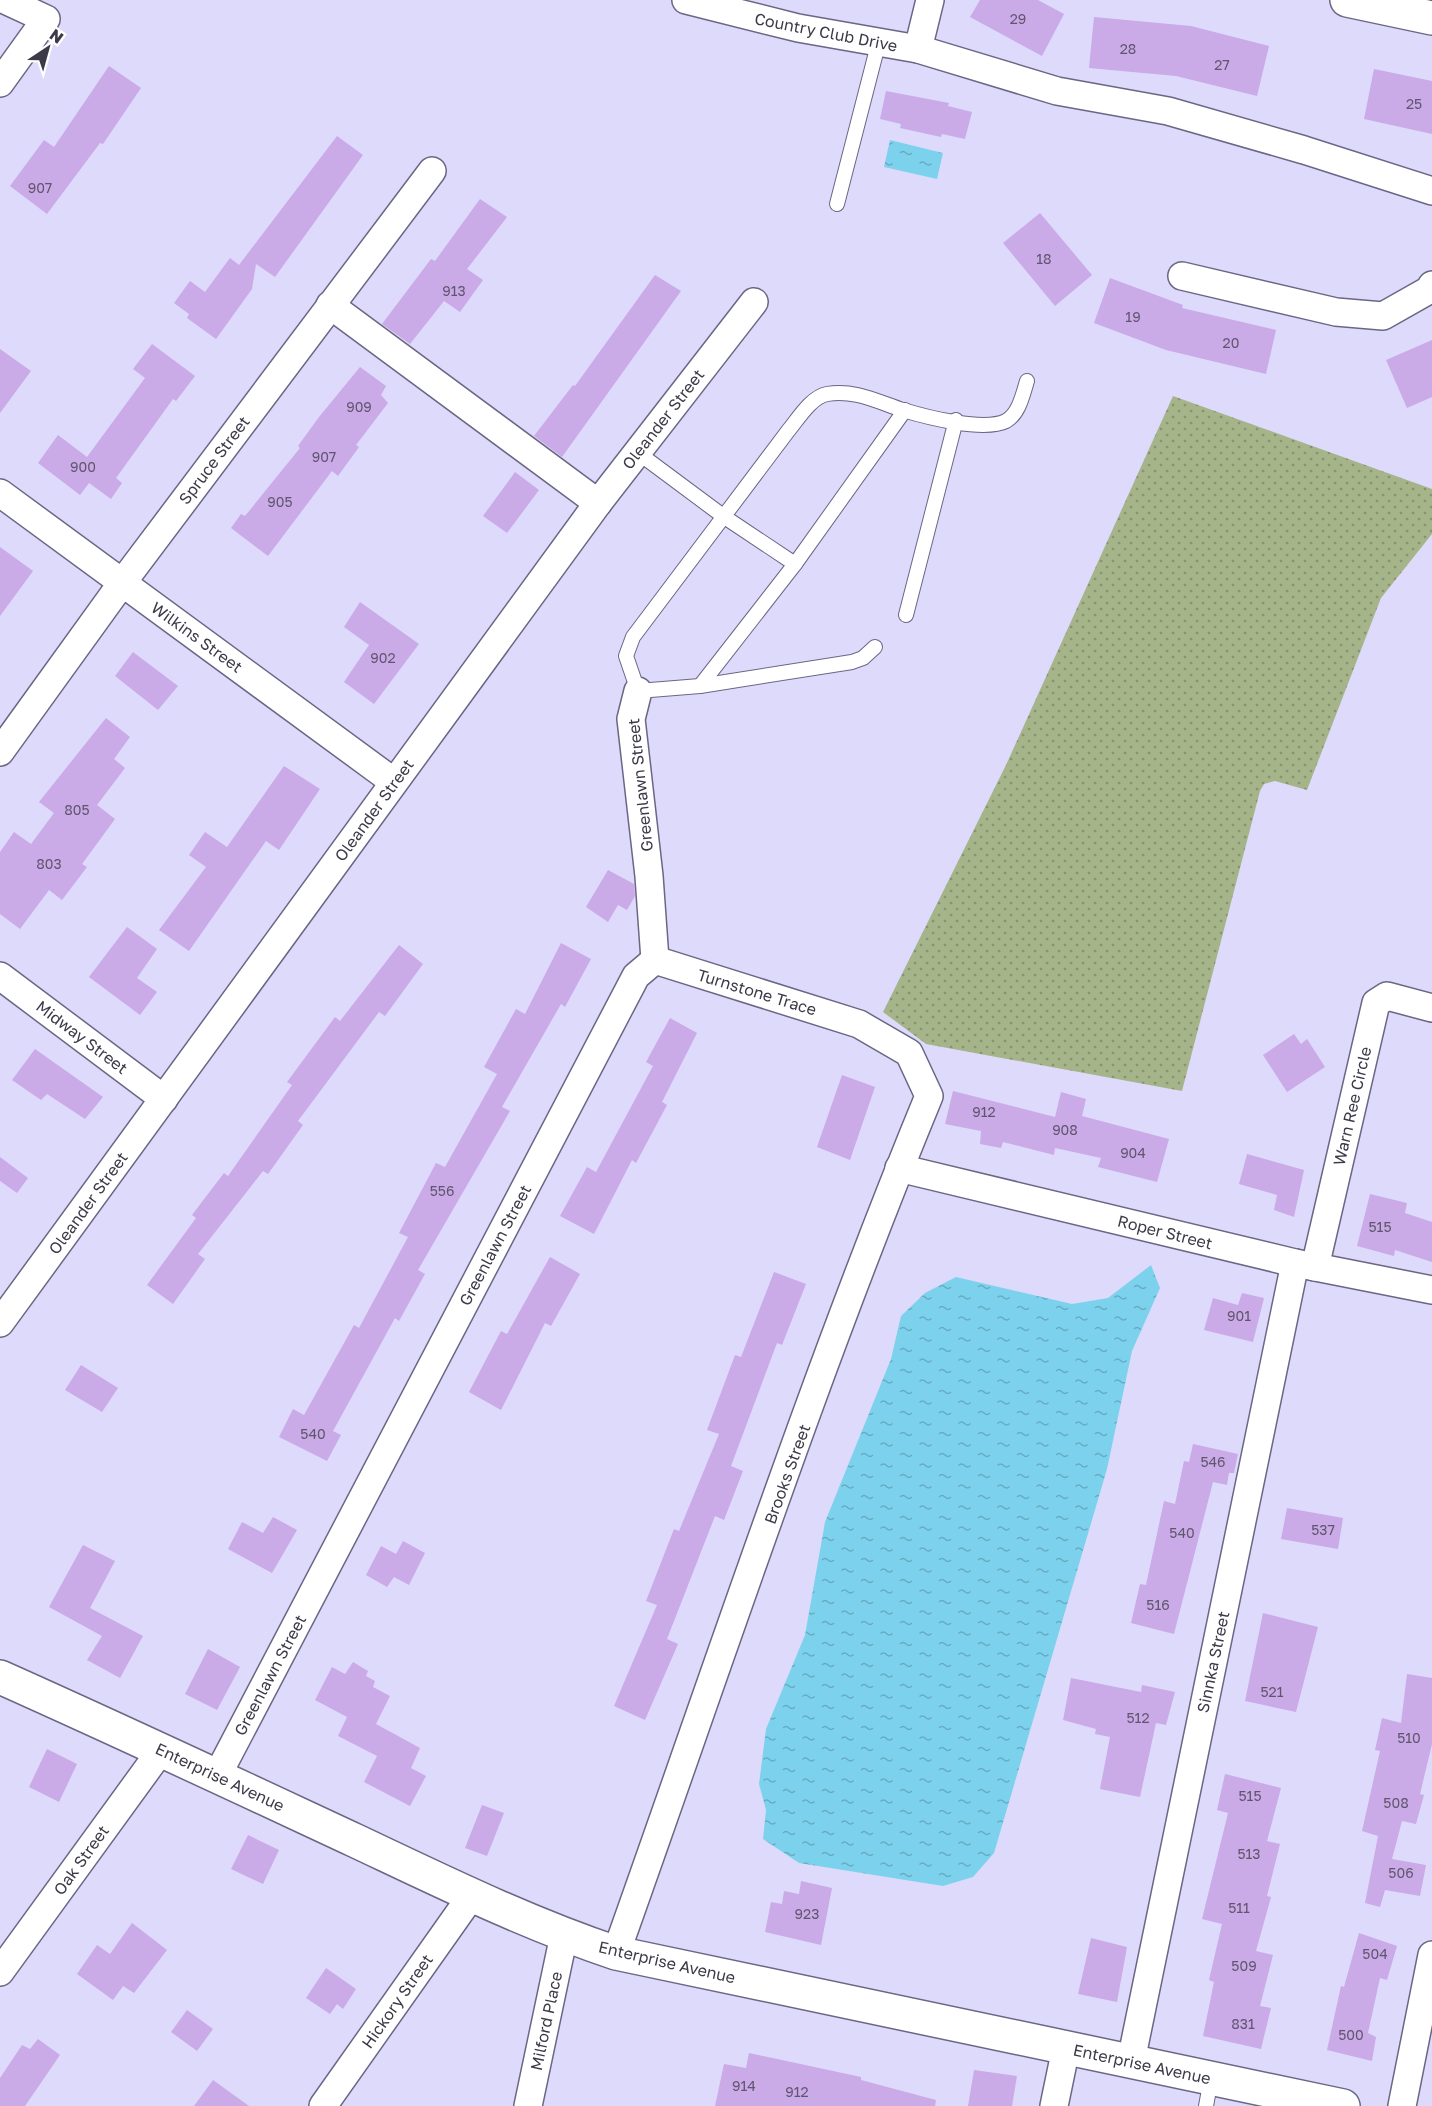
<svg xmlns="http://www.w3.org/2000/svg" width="1432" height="2106" font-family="'Golos Text',sans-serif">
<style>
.grass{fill:url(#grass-dots)}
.water{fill:url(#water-ripples)}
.building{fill:#caaae7}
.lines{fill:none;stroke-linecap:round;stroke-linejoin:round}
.service-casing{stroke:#6a6684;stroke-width:16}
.minor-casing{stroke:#6a6684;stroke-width:30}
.tertiary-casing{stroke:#6a6684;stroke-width:36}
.service{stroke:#fff;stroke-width:14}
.minor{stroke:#fff;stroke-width:27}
.tertiary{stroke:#fff;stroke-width:33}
.labels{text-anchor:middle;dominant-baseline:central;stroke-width:5;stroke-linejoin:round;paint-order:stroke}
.number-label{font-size:14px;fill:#60566f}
.street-label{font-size:16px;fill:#3c3a47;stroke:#fff}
</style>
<defs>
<pattern id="grass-dots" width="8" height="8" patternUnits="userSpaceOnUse" patternTransform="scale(1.5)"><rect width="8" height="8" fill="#a6b489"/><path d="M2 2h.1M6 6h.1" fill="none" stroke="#889372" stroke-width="1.8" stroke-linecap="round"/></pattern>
<pattern id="water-ripples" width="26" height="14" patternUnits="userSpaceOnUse" patternTransform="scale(1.5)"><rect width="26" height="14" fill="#7cd2ec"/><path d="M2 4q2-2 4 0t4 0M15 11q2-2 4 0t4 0" fill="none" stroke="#67abc1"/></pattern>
</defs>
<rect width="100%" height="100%" fill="#dedafc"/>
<polygon class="grass" points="1173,396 1432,489 1432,534 1381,598 1307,790 1275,781 1264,784 1260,791 1182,1091 926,1044 883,1012 1006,765"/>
<g class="water">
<polygon points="890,140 943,153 937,179 884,167"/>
<polygon points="1151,1265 1160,1288 1132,1351 1107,1469 994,1853 973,1877 943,1886 799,1863 763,1839 766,1810 759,1784 766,1729 805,1635 825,1522 891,1359 901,1316 925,1293 956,1277 1072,1304 1108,1298"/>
</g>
<g class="building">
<polygon points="980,0 1038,0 1064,14 1042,56 970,17"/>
<polygon points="1094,17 1191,26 1269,46 1257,96 1176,76 1089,68"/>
<polygon points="109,66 141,88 103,144 100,143 47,214 10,186 44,140 54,147"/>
<polygon points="1374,69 1432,81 1432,134 1364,119"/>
<polygon points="886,91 949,103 948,106 972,112 965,139 942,134 941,137 900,128 901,124 880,119"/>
<polygon points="337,136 363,155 275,277 256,264 252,289 216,339 187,318 189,314 174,303 190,281 205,292 230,258 239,265"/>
<polygon points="480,199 507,217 467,269 483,280 460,312 444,301 410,344 382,324 431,259 435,261"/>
<polygon points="1040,213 1092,275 1055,306 1003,243"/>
<polygon points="655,275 681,291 562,457 534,436 573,385 575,386"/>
<polygon points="1110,278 1183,305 1182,308 1276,330 1266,374 1166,350 1094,323"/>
<polygon points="1432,340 1432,397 1407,408 1386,360"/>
<polygon points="152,344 195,376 176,401 173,399 116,478 122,483 111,499 89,483 80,495 38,463 58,435 87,457 145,378 133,369"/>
<polygon points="0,349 31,371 0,413"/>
<polygon points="360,367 386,386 381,395 388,403 356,445 359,447 338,476 332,471 268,556 231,528 241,514 245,516 300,448 298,446 319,417"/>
<polygon points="515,472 539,490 507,533 483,516"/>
<polygon points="0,547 33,571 0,616"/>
<polygon points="360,602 419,644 374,704 344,682 369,645 344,627"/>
<polygon points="133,652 178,686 158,710 115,676"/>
<polygon points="106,718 130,737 114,759 125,768 97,805 115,819 82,864 87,867 62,900 49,890 20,929 0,914 0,852 14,832 31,844 54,813 39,802"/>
<polygon points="284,766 320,789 279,850 266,841 189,951 159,930 206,867 189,855 205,832 227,847"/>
<polygon points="608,870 634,884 635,896 627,910 618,905 608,922 586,907"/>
<polygon points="127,927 157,949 137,978 157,992 140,1015 89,977"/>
<polygon points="561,943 591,959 565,1007 561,1004 502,1107 510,1111 418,1270 425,1274 399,1321 395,1318 333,1431 341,1435 327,1461 279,1437 293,1409 304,1415 354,1325 359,1328 408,1237 399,1233 436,1163 445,1167 497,1074 484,1067 516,1009 525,1014"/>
<polygon points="399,945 423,964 385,1016 379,1012 298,1121 303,1125 268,1174 263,1171 198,1254 205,1259 173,1304 147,1285 196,1218 192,1215 224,1173 228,1176 292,1085 287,1082 335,1017 340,1021"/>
<polygon points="670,1018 697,1033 662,1102 667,1105 636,1163 632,1160 594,1234 560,1216 587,1167 596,1172 653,1066 646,1062"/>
<polygon points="1294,1034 1301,1044 1307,1039 1325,1067 1287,1092 1263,1055"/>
<polygon points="35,1049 103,1097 85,1119 47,1094 41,1100 12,1080"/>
<polygon points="842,1075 875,1087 850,1160 817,1147"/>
<polygon points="953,1091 1055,1117 1061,1092 1086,1099 1082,1116 1169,1139 1157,1182 1098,1167 1101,1158 1055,1148 1054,1155 1003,1142 1001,1148 980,1144 981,1131 945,1124"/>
<polygon points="1247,1154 1304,1170 1294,1217 1274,1210 1277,1195 1239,1184"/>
<polygon points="0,1157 28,1178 17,1193 0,1181"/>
<polygon points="1370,1194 1407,1203 1405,1213 1432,1222 1432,1262 1395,1250 1394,1256 1357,1246"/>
<polygon points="550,1257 580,1274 551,1326 545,1323 501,1410 469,1392 501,1331 507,1334"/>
<polygon points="774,1272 806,1284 782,1345 777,1343 731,1466 743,1471 724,1520 715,1516 667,1639 678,1644 645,1720 614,1706 657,1605 646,1601 674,1529 679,1531 719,1434 707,1430 735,1355 741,1357"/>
<polygon points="1242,1293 1264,1298 1253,1342 1204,1330 1213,1298 1238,1305"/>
<polygon points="81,1365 118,1388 102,1412 65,1390"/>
<polygon points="1193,1444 1238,1454 1234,1473 1229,1473 1227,1485 1213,1482 1174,1634 1131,1623 1140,1584 1146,1585 1164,1501 1175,1504 1184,1461 1189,1462"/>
<polygon points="1287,1508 1343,1518 1338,1549 1281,1539"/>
<polygon points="273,1517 297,1530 272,1573 228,1549 242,1522 263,1533"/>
<polygon points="403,1541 425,1553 409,1585 394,1577 387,1587 366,1575 381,1546 396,1554"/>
<polygon points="83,1545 115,1561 90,1608 143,1636 120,1678 87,1660 102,1636 49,1607"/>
<polygon points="1263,1613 1318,1627 1296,1712 1245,1701"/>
<polygon points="208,1649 240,1667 217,1710 185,1694"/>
<polygon points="353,1662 368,1671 366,1676 375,1681 373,1687 390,1696 376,1724 420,1748 411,1768 426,1776 410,1806 364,1782 377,1756 338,1736 347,1717 315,1700 332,1667 345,1674"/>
<polygon points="1407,1674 1432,1678 1432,1744 1420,1794 1424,1795 1416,1824 1402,1821 1392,1859 1426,1865 1420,1896 1385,1890 1380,1907 1365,1903 1378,1836 1362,1831 1380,1751 1375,1750 1382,1718 1401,1723"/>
<polygon points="1071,1678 1141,1692 1142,1685 1175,1692 1166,1725 1156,1723 1140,1797 1100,1789 1110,1737 1095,1734 1096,1729 1063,1720"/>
<polygon points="47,1749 77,1764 59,1802 29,1787"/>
<polygon points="1225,1774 1281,1788 1267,1841 1280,1844 1267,1896 1271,1897 1256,1951 1273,1955 1260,2006 1271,2008 1261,2049 1203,2036 1214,1982 1209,1980 1222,1924 1202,1919 1228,1813 1217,1810"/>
<polygon points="482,1805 504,1813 487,1856 465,1848"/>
<polygon points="248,1835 279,1850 263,1884 231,1869"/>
<polygon points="801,1881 832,1888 821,1945 765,1932 771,1902 782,1904 784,1891 799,1894"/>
<polygon points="132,1923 167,1950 134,1993 123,1986 113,2000 77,1974 97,1945 110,1954"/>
<polygon points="1359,1933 1397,1946 1387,1980 1380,1978 1368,2033 1376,2037 1372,2061 1327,2050 1341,1986 1344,1987"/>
<polygon points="1091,1938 1127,1947 1117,2002 1078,1994"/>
<polygon points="326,1968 356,1989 343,2009 337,2004 330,2014 306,1998"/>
<polygon points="187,2010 213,2029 197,2051 171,2032"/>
<polygon points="38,2039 60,2055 25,2106 0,2106 0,2078 22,2045 30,2049"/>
<polygon points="749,2053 861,2077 861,2080 936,2100 935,2106 715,2106 724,2064 746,2068"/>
<polygon points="974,2070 1017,2076 1012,2106 968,2106"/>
<polygon points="213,2080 249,2106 194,2106"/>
</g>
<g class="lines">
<defs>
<g id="service">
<polyline points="837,204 879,41"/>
<polyline points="637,452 723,516 795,564"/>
<polyline points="906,615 956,420"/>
<path d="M875 647 863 658 852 662 700 686 638 691 626 656 633 637 788 431C798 419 811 397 827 394 854 389 878 402 903 410 926 417 984 432 1006 421 1019 414 1023 394 1027 381"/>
<polyline points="700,686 795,564 905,410"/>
<polyline points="1206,2106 1211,2079"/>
</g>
<g id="minor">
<polyline points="686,0 798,28 918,49 1057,91 1168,111 1304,150 1432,191"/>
<polyline points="918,49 930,0"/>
<polyline points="0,83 46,19 5,0"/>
<polyline points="1182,276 1336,312 1383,316 1429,290 1432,285"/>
<polyline points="330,305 598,503"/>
<polyline points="0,493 394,782"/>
<polyline points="638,691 631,719 649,876 655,960"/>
<polyline points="0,752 122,583 432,171"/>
<polyline points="0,976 164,1099"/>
<polyline points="899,1168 1295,1263 1432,1290"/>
<polyline points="1315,1267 1376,1003 1387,996 1432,1008"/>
<polyline points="0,1323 598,503 754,302"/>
<polyline points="217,1776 636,976 655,960"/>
<path d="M616 1953C718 1667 813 1377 929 1096L909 1053 859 1024 655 960"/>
<polyline points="0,1972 162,1749"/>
<polyline points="1131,2061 1295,1263"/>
<polyline points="323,2106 472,1895"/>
<polyline points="528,2106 564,1935"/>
<polyline points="1054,2106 1066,2048"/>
<polyline points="1402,2106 1432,1955"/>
</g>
<g id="tertiary">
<polyline points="1347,0 1432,18"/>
<path d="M0 1677C119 1730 236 1785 354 1840 441 1881 526 1923 616 1953L1343 2106"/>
</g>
</defs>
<use href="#service" class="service-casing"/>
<use href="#minor" class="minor-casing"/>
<use href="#tertiary" class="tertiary-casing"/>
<use href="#service" class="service"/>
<use href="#minor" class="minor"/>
<use href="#tertiary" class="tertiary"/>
</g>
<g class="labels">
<g class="number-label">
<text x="1018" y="18">29</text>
<text x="1128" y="48">28</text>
<text x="1222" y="64">27</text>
<text x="1414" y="103">25</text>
<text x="40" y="187">907</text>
<text x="1044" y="258">18</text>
<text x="454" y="290">913</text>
<text x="1133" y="316">19</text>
<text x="1231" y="342">20</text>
<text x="359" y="406">909</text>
<text x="324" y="456">907</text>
<text x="83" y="466">900</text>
<text x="280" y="501">905</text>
<text x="383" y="657">902</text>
<text x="77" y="809">805</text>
<text x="49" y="863">803</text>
<text x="984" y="1111">912</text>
<text x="1065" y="1129">908</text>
<text x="1133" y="1152">904</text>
<text x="442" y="1190">556</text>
<text x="1380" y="1226">515</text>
<text x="1239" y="1315">901</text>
<text x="313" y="1433">540</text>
<text x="1213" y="1461">546</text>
<text x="1323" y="1529">537</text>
<text x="1182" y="1532">540</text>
<text x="1158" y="1604">516</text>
<text x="1272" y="1691">521</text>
<text x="1138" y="1717">512</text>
<text x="1409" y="1737">510</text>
<text x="1250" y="1795">515</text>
<text x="1396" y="1802">508</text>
<text x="1249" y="1853">513</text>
<text x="1401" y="1872">506</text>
<text x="1239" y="1907">511</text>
<text x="807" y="1913">923</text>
<text x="1375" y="1953">504</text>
<text x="1244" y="1965">509</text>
<text x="1243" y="2023">831</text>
<text x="1351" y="2034">500</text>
<text x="744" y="2085">914</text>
<text x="797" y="2091">912</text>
</g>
<g class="street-label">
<text transform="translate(826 32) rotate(11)">Country Club Drive</text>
<text transform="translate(663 419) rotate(-52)">Oleander Street</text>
<text transform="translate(214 460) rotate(-53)">Spruce Street</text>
<text transform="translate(197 637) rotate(36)">Wilkins Street</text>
<text transform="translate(640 785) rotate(-96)">Greenlawn Street</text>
<text transform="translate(374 810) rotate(-54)">Oleander Street</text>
<text transform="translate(757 992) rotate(17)">Turnstone Trace</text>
<text transform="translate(82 1037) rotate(37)">Midway Street</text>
<text transform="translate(1352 1106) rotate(-77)">Warn Ree Circle</text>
<text transform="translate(88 1203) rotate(-54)">Oleander Street</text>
<text transform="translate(1165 1232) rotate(14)">Roper Street</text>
<text transform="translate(495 1245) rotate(-62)">Greenlawn Street</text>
<text transform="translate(787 1474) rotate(-70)">Brooks Street</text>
<text transform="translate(1213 1662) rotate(-78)">Sinnka Street</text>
<text transform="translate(270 1675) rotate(-62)">Greenlawn Street</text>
<text transform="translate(220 1777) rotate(25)">Enterprise Avenue</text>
<text transform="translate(81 1860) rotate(-54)">Oak Street</text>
<text transform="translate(667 1962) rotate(13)">Enterprise Avenue</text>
<text transform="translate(397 2001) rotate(-55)">Hickory Street</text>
<text transform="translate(546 2021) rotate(-78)">Milford Place</text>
<text transform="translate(1142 2064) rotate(12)">Enterprise Avenue</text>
</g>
</g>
<g transform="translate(48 48) rotate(36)" stroke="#ffffff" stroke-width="4.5" paint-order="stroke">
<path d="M0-4.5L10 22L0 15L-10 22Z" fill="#3c3a47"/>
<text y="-9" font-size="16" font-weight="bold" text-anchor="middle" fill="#3c3a47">N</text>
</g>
</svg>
